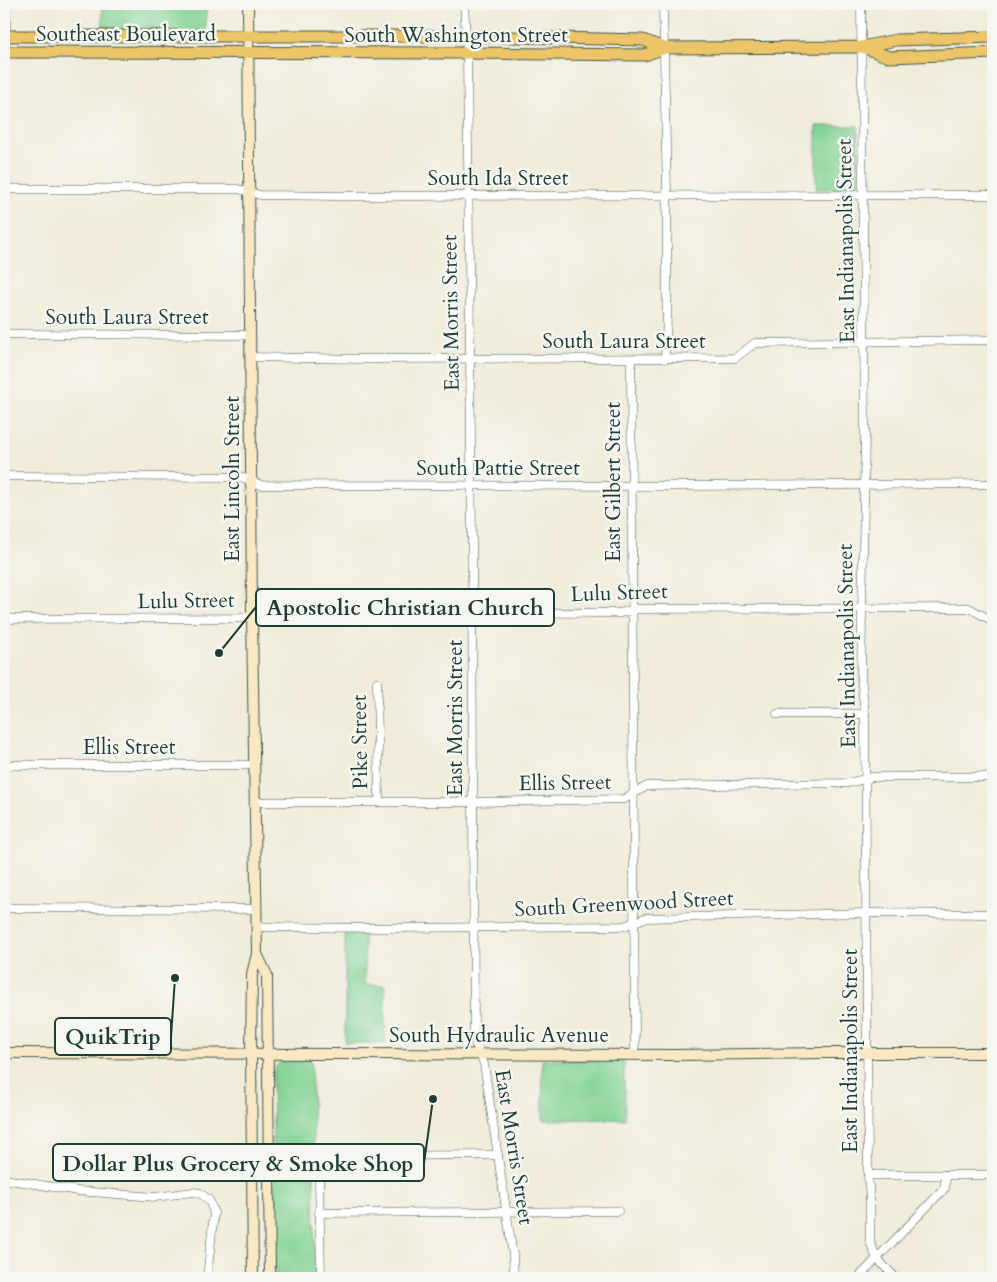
<svg xmlns="http://www.w3.org/2000/svg" width="997" height="1282" font-family="Cardo,serif">
<style>
.green{fill:#81d293;stroke:#508864}
.lines{fill:none;stroke-linecap:round;stroke-linejoin:round}
.street-casing{stroke:#3e574d;stroke-width:9}
.secondary-casing{stroke:#3e574d;stroke-width:12}
.primary-casing{stroke:#3e574d;stroke-width:13}
.street{stroke:#fff;stroke-width:8}
.secondary{stroke:#f8e8c3;stroke-width:10}
.primary{stroke:#edc569;stroke-width:11}
.labels{text-anchor:middle;dominant-baseline:central;stroke-width:5;stroke-linejoin:round;paint-order:stroke}
.street-label{font-size:21px;fill:#1f3d34;stroke:#f6f6f2}
.leader{fill:none;stroke:#1f3d34;stroke-width:2}
.callout-dot{fill:#1f3d34;stroke:#f6f6f2;stroke-width:2}
.callout{fill:#f6f6f2;stroke:#1f3d34;stroke-width:2}
.callout-label{font-size:22px;text-anchor:middle;font-weight:bold;fill:#1f3d34}
</style>
<rect width="100%" height="100%" fill="#f6f6f2"/>
<filter id="ink" filterUnits="userSpaceOnUse"><feTurbulence type="fractalNoise" baseFrequency=".02" numOctaves="2"/><feDisplacementMap in="SourceGraphic" scale="10" xChannelSelector="R" yChannelSelector="G"/><feConvolveMatrix kernelMatrix="1 2 1 2 8 2 1 2 1" color-interpolation-filters="sRGB"/></filter>
<filter id="wash" filterUnits="userSpaceOnUse"><feTurbulence type="fractalNoise" baseFrequency=".0096" numOctaves="4" result="noise"/><feDisplacementMap in="SourceGraphic" scale="20" xChannelSelector="R" yChannelSelector="G"/><feGaussianBlur stdDeviation="1.12" result="paint"/><feColorMatrix in="noise" values="0 0 0 0 0 0 0 0 0 0 0 0 0 0 0 0 0 1.4 0 .05"/><feComposite in="paint" operator="in"/></filter>
<g filter="url(#wash)">
<rect width="100%" height="100%" fill="#f0ecd9"/>
<g class="green">
<polygon points="102,4 206,4 206,31 103,31"/>
<polygon points="816,126 858,126 858,186 856,188 816,189"/>
<polygon points="345,932 364,932 365,985 385,985 385,1043 345,1043"/>
<path d="M288 1059H311L314 1161 315 1278H275L272 1074C276 1065 279 1061 288 1059Z"/>
<polygon points="624,1059 625,1119 543,1120 542,1060"/>
</g>
</g>
<g filter="url(#ink)">
<g class="lines">
<defs>
<g id="street">
<polyline points="464,4 467,53 472,545 474,1040 484,1064 513,1255 514,1278"/>
<polyline points="663,4 667,196 667,319 665,359"/>
<polyline points="861,4 865,433 861,677 865,714 868,1175 870,1200 870,1242 877,1259 896,1278"/>
<polyline points="4,32 6,27 6,4"/>
<polyline points="4,189 238,189 260,195 339,196 993,195"/>
<polyline points="4,334 250,335"/>
<polyline points="250,357 364,359 735,358 755,343 993,340"/>
<polyline points="631,359 635,1042 634,1055"/>
<polyline points="4,476 241,477 261,485 670,486 993,484"/>
<polyline points="4,619 241,618 263,614 405,612 620,613 637,609 969,608 993,621"/>
<polyline points="377,682 379,802"/>
<polyline points="777,714 865,714"/>
<polyline points="4,765 253,765"/>
<polyline points="254,802 473,802 624,799 647,786 848,783 873,777 993,777"/>
<polyline points="4,908 256,909"/>
<polyline points="257,927 390,928 624,926 645,918 867,913 993,914"/>
<polyline points="868,1175 993,1175"/>
<polyline points="4,1179 78,1191 155,1197 193,1192 200,1193 209,1200 214,1213 207,1278"/>
<polyline points="319,1213 618,1211"/>
<polyline points="321,1278 319,1178 324,1160 333,1156 498,1155"/>
<polyline points="858,1278 945,1188 945,1175"/>
</g>
<g id="secondary">
<polyline points="248,4 252,616 257,954 252,974 251,1054 253,1278"/>
<polyline points="257,954 267,975 270,1278"/>
<polyline points="4,1053 678,1055 820,1053 993,1053"/>
</g>
<g id="primary">
<polyline points="4,36 465,36 643,40 664,48"/>
<polyline points="863,47 889,57 993,53"/>
<polyline points="4,52 467,53 645,55 664,48 862,47 896,40 993,37"/>
</g>
</defs>
<use href="#street" class="street-casing"/>
<use href="#secondary" class="secondary-casing"/>
<use href="#primary" class="primary-casing"/>
<use href="#street" class="street"/>
<use href="#secondary" class="secondary"/>
<use href="#primary" class="primary"/>
</g>
</g>
<g class="labels">
<g class="street-label">
<text x="126" y="34">Southeast Boulevard</text>
<text x="456" y="35">South Washington Street</text>
<text x="498" y="178">South Ida Street</text>
<text transform="translate(846 241) rotate(-91)">East Indianapolis Street</text>
<text transform="translate(451 313) rotate(-91)">East Morris Street</text>
<text x="127" y="317">South Laura Street</text>
<text x="624" y="341">South Laura Street</text>
<text x="498" y="468">South Pattie Street</text>
<text transform="translate(232 479) rotate(-90)">East Lincoln Street</text>
<text transform="translate(613 482) rotate(-90)">East Gilbert Street</text>
<text transform="translate(619 593) rotate(-2)">Lulu Street</text>
<text transform="translate(186 601) rotate(-1)">Lulu Street</text>
<text transform="translate(847 646) rotate(-91)">East Indianapolis Street</text>
<text transform="translate(455 718) rotate(-90)">East Morris Street</text>
<text transform="translate(360 742) rotate(-91)">Pike Street</text>
<text x="129" y="747">Ellis Street</text>
<text transform="translate(565 783) rotate(-1)">Ellis Street</text>
<text transform="translate(624 904) rotate(-3)">South Greenwood Street</text>
<text x="499" y="1035">South Hydraulic Avenue</text>
<text transform="translate(850 1051) rotate(-90)">East Indianapolis Street</text>
<text transform="translate(514 1147) rotate(81)">East Morris Street</text>
</g>
</g>
<path class="leader" d="M219 653L256 607M175 978L171 1037M433 1099L424 1163"/>
<g class="callout-dot">
<circle cx="219" cy="653" r="5"/>
<circle cx="175" cy="978" r="5"/>
<circle cx="433" cy="1099" r="5"/>
</g>
<g class="callout">
<rect x="256" y="589" width="298" height="37" rx="5"/>
<rect x="55" y="1018" width="116" height="37" rx="5"/>
<rect x="53" y="1144" width="371" height="37" rx="5"/>
</g>
<g class="callout-label">
<text x="405" y="615">Apostolic Christian Church</text>
<text x="113" y="1044">QuikTrip</text>
<text x="238" y="1171">Dollar Plus Grocery &amp; Smoke Shop</text>
</g>
<rect width="997" height="1282" fill="none" stroke="#f6f6f2" stroke-width="20"/>
</svg>
